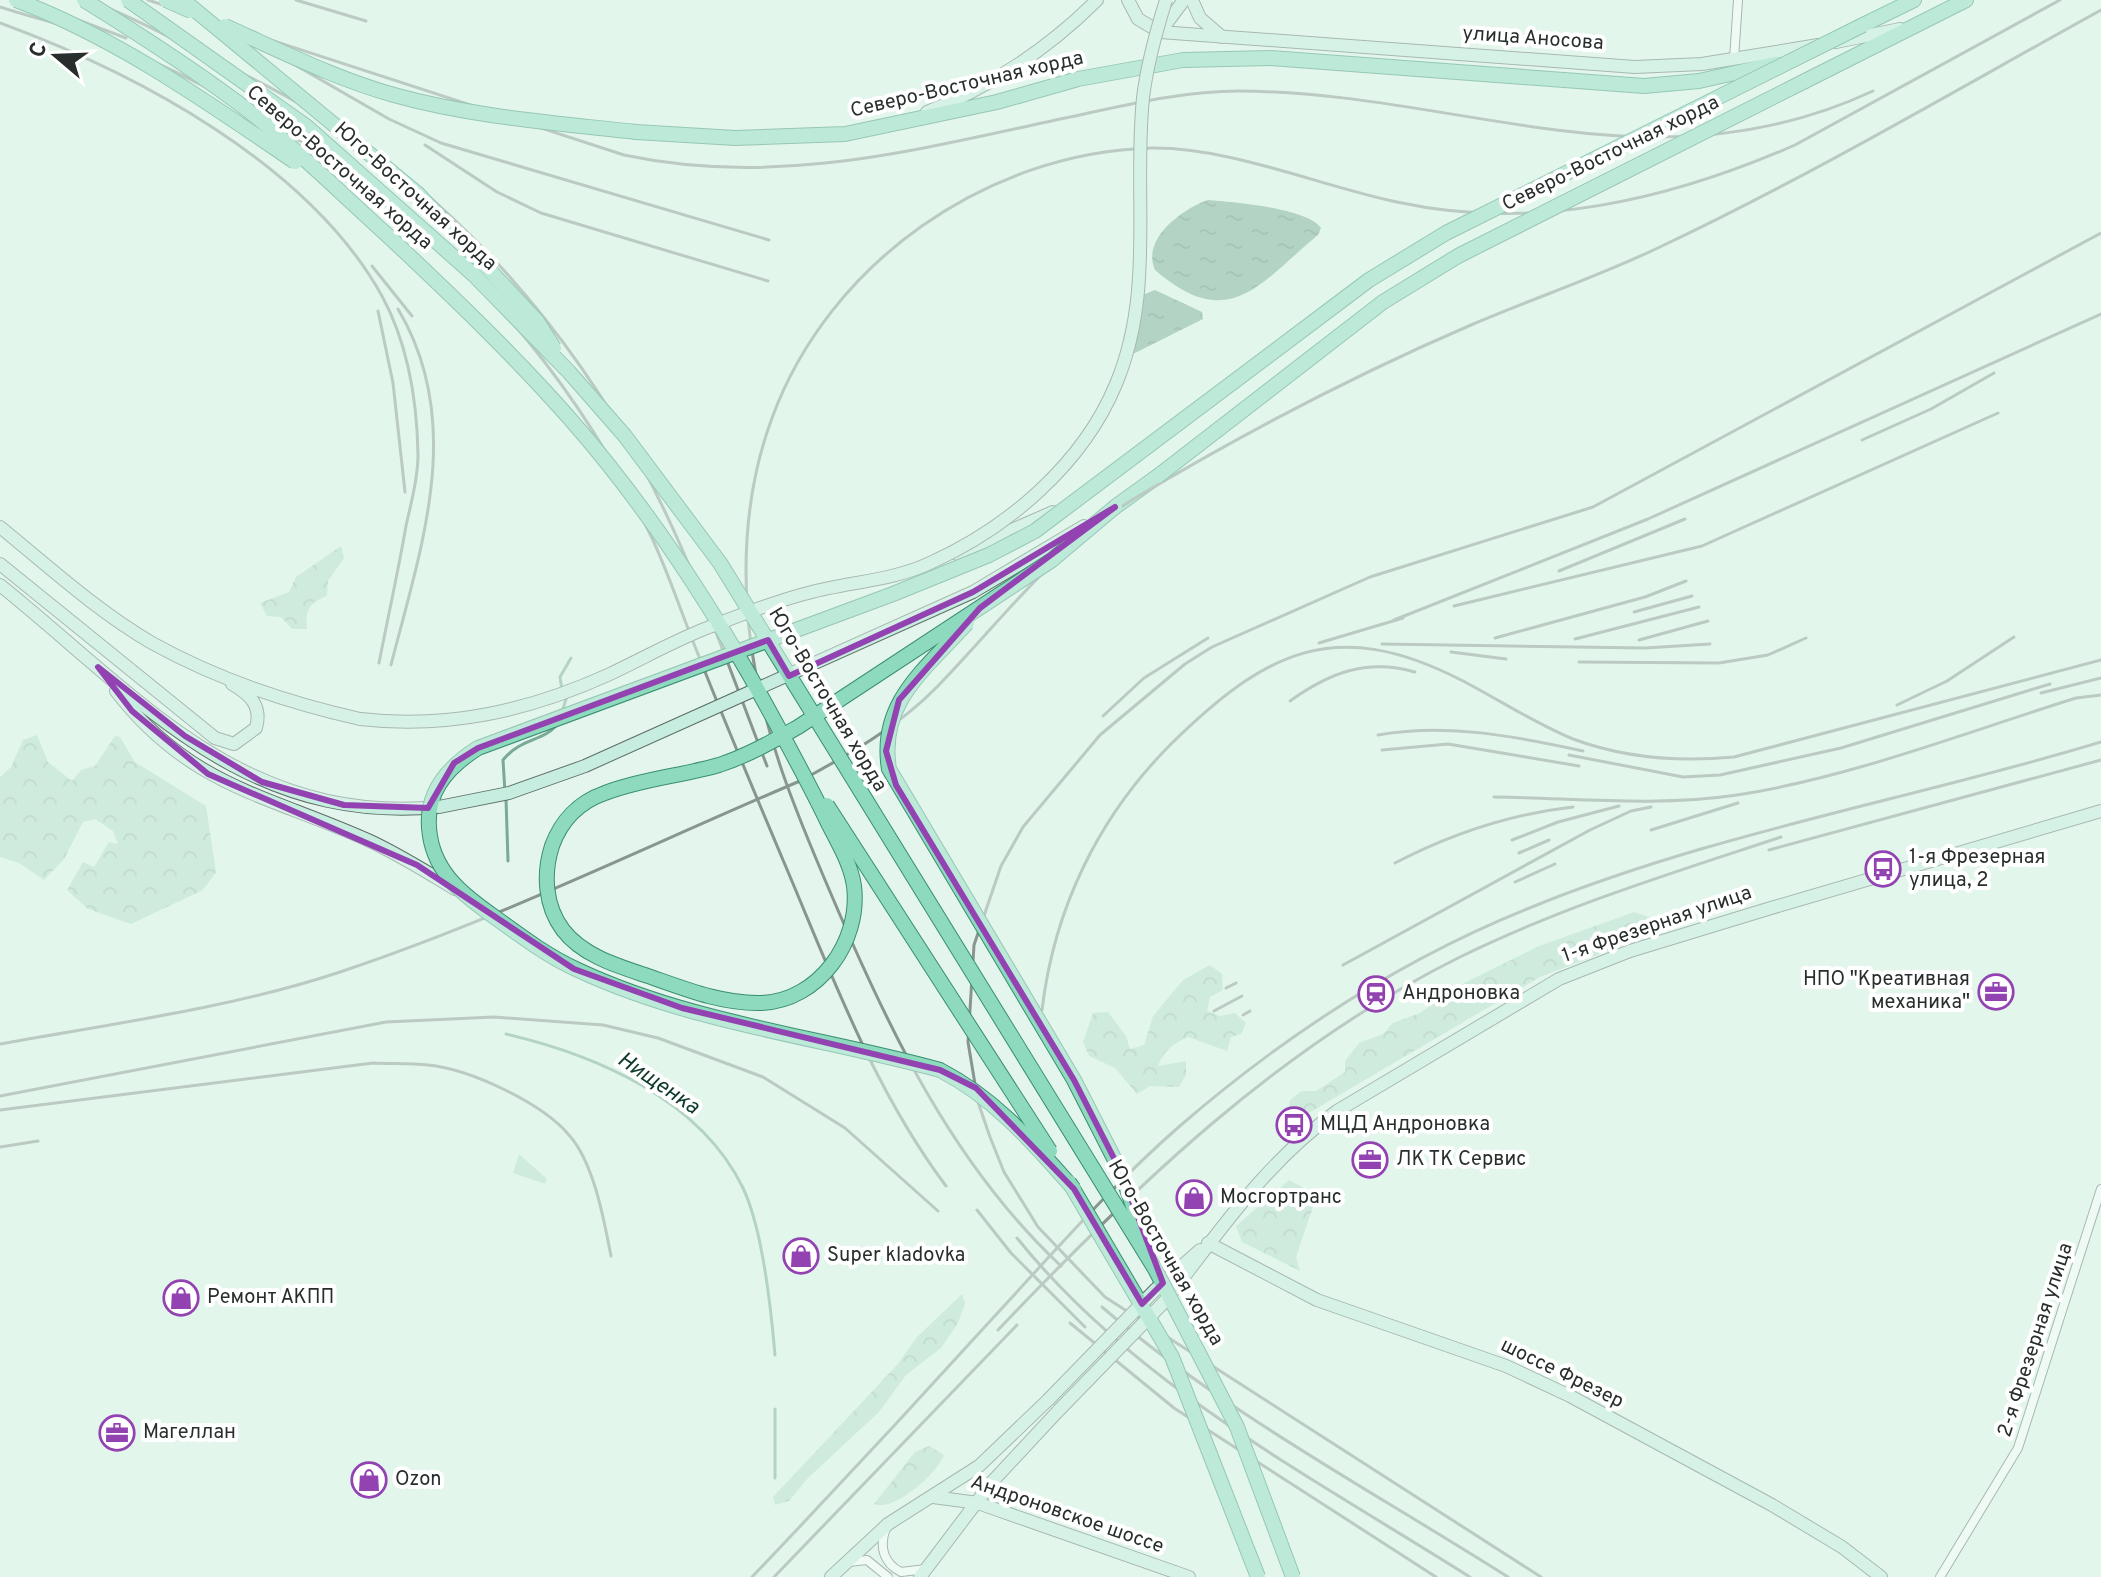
<svg xmlns="http://www.w3.org/2000/svg" width="2101" height="1577" font-family="Overpass,sans-serif">
<style>
.green{fill:#b5decb}
.forest{fill:url(#forest-crowns)}
.water{fill:url(#water-ripples)}
.lines{fill:none;stroke-linecap:round;stroke-linejoin:round}
.stream{stroke:#79aa95;stroke-width:3}
.street-casing{stroke:#5d6e66;stroke-width:10}
.secondary-casing{stroke:#5d6e66;stroke-width:14}
.primary-casing{stroke:#398e70;stroke-width:16}
.street{stroke:#fff;stroke-width:8}
.secondary{stroke:#c6eddf;stroke-width:12}
.primary{stroke:#8edabf;stroke-width:14}
.rail{stroke:#89958f;stroke-width:3}
.secondary-bridge-casing{stroke:#5d6e66;stroke-width:14;stroke-linecap:butt}
.primary-bridge-casing{stroke:#398e70;stroke-width:16;stroke-linecap:butt}
.secondary-bridge{stroke:#c6eddf;stroke-width:12}
.primary-bridge{stroke:#8edabf;stroke-width:14}
.marked{fill:none;stroke:#9342b1;stroke-width:6;stroke-linejoin:round}
.labels{text-anchor:middle;dominant-baseline:central;stroke-width:8;stroke-linejoin:round;paint-order:stroke}
.street-label{font-size:20px;fill:#272e2b;stroke:#fff}
.poi-label{font-size:20px;fill:#272e2b;stroke:#fff;text-anchor:start}
.water-label{font-size:22px;font-style:italic;fill:#103b2c;stroke:#fff}
</style>
<defs>
<pattern id="forest-crowns" width="20" height="18" patternUnits="userSpaceOnUse" patternTransform="scale(2)"><rect width="20" height="18" fill="#b5decb"/><path d="M2 6a3 3 0 1 1 6 0M12 15a3 3 0 1 1 6 0" fill="none" stroke="#9cbfae"/></pattern>
<pattern id="water-ripples" width="26" height="14" patternUnits="userSpaceOnUse" patternTransform="scale(2)"><rect width="26" height="14" fill="#79aa95"/><path d="M2 4q2-2 4 0t4 0M15 11q2-2 4 0t4 0" fill="none" stroke="#638b7a"/></pattern>
</defs>
<rect width="100%" height="100%" fill="#e3f5ec"/>
<polygon class="green" points="519,1154 547,1179 545,1184 513,1173"/>
<g class="forest">
<path d="M341 546 344 558 328 581 327 596C309 603 305 610 307 629H292L281 617 267 616 260 603 289 592 296 577Z"/>
<polygon points="37,735 48,762 72,781 81,770 95,766 115,736 120,737 135,762 206,806 216,872 203,890 131,924 88,909 67,890 83,862 94,867 109,842 118,844 113,831 95,819 83,822 64,859 44,880 19,863 0,857 0,777 11,767 23,740"/>
<polygon points="1634,912 1652,918 1652,934 1540,977 1302,1117 1288,1112 1290,1100 1302,1091 1316,1091 1345,1072 1345,1061 1359,1043 1383,1034 1393,1023 1420,1013 1456,987 1539,946"/>
<path d="M1210 965 1222 974 1223 990 1210 997 1207 1011 1220 1016 1235 1013 1246 1023 1241 1034 1231 1037 1227 1051 1188 1037C1173 1044 1164 1050 1158 1066L1186 1061V1075L1179 1087 1150 1086 1137 1094 1115 1068 1089 1056 1083 1042 1093 1013 1108 1012 1126 1036 1130 1049 1144 1045 1153 1016 1183 980Z"/>
<polygon points="1289,1180 1317,1195 1296,1257 1300,1271 1242,1242 1236,1226"/>
<polygon points="962,1294 965,1303 958,1323 941,1348 906,1375 879,1412 808,1478 789,1501 775,1505 773,1497 897,1365 916,1338"/>
<path d="M929 1446 944 1455C937 1474 894 1512 874 1504L915 1452Z"/>
</g>
<g class="water">
<path d="M1208 200C1232 202 1308 208 1321 228L1318 235C1259 284 1229 334 1155 270 1141 239 1182 209 1208 200Z"/>
<polygon points="1155,290 1202,312 1203,319 1135,353 1128,353 1123,339 1140,296"/>
</g>
<g class="lines">
<g class="stream">
<polyline points="562,690 560,677 571,658"/>
<polyline points="562,712 567,696"/>
<path d="M505 792 503 760C521 738 541 742 556 726"/>
<polyline points="506,799 508,861"/>
<path d="M506 1034C596 1055 700 1099 743 1188 763 1230 771 1308 775 1355"/>
<polyline points="775,1409 775,1478"/>
</g>
<defs>
<g id="street">
<polyline points="1734,59 1738,0"/>
<path d="M886 1528C879 1546 883 1563 901 1572L926 1569"/>
<polyline points="848,1562 867,1560 888,1577"/>
<polyline points="1940,1577 2018,1448 2101,1189"/>
</g>
<g id="secondary">
<polyline points="1128,0 1138,19 1160,32 1635,67 1702,64 1818,45"/>
<polyline points="1192,0 1200,18 1222,37"/>
<polyline points="1160,32 1184,0"/>
<polyline points="1836,42 1900,29"/>
<path d="M927 112C992 86 1047 50 1097 0"/>
<path d="M0 527C49 567 97 611 152 643 215 678 289 703 360 719"/>
<polyline points="957,554 1053,512"/>
<path d="M0 564 215 738 234 744 256 728C262 706 251 695 232 684"/>
<path d="M0 585C138 696 242 825 438 807"/>
<polyline points="973,592 1084,526"/>
<path d="M116 691C190 787 268 795 370 841 400 855 427 872 455 889"/>
<polyline points="1208,1243 1317,1300 1506,1366 1570,1396 1772,1505 1842,1547 1881,1577"/>
<polyline points="1157,1288 1200,1250"/>
<path d="M1167 1299C1219 1232 1266 1162 1337 1111L1559 979 1630 951 1771 908 2101 811"/>
<polyline points="933,1497 978,1503 1189,1577"/>
<polyline points="831,1577 888,1524 979,1466 1048,1400"/>
<polyline points="920,1577 992,1482 1059,1410"/>
</g>
<g id="primary">
<polyline points="1863,25 1914,0"/>
<polyline points="1805,81 1966,0"/>
<polyline points="636,132 735,138 845,134 997,102 1078,79 1183,60 1271,58 1644,86 1699,81 1775,64"/>
<polyline points="1115,507 1158,476"/>
</g>
</defs>
<use href="#street" class="street-casing"/>
<use href="#secondary" class="secondary-casing"/>
<use href="#primary" class="primary-casing"/>
<use href="#street" class="street"/>
<use href="#secondary" class="secondary"/>
<use href="#primary" class="primary"/>
<g class="rail">
<polyline points="25,0 126,38"/>
<path d="M86 0C125 13 163 34 201 53 246 75 291 97 333 124 462 207 569 331 642 466 693 561 728 666 767 766"/>
<path d="M148 0 624 155C779 188 918 149 1070 117 1126 105 1182 91 1239 91 1462 92 1652 194 1873 91"/>
<polyline points="296,0 366,21"/>
<path d="M0 7C30 17 62 24 91 35 343 136 532 288 651 536 669 574 682 615 698 654 725 723 754 791 783 860 830 970 873 1089 946 1186"/>
<path d="M0 23C136 73 309 164 382 296 408 344 417 400 418 454 418 478 411 503 406 526 398 572 388 617 379 663"/>
<polyline points="250,39 389,119 441,143 769,240"/>
<polyline points="425,145 497,192 541,213 768,281"/>
<polyline points="372,266 412,316"/>
<polyline points="378,311 393,383 405,492"/>
<polyline points="1862,440 1931,409 1994,373"/>
<polyline points="1559,571 1685,519"/>
<polyline points="1454,606 1702,546 1998,413"/>
<polyline points="1634,612 1692,596"/>
<polyline points="1394,620 1648,519 2101,314"/>
<polyline points="1495,638 1645,597 1686,581"/>
<polyline points="1575,639 1699,607"/>
<polyline points="1639,640 1708,621"/>
<polyline points="1319,643 1403,618"/>
<polyline points="1382,644 1645,648 1710,644"/>
<polyline points="1451,652 1506,659"/>
<polyline points="1579,662 1719,663 1768,655 1806,638"/>
<path d="M391 665C421 547 466 423 398 309"/>
<polyline points="2041,693 2101,678"/>
<path d="M1290 701C1329 673 1367 658 1415 672"/>
<polyline points="1897,705 1947,681 2014,637"/>
<polyline points="1103,716 1144,678 1208,638"/>
<path d="M1378 735C1448 723 1514 736 1583 751"/>
<polyline points="1382,750 1448,744 1579,766"/>
<polyline points="1569,755 1683,777 1720,775 1841,748 2050,684"/>
<path d="M1494 797C1574 798 1657 807 1737 795 1849 778 1967 732 2076 698L2101 695"/>
<polyline points="1651,830 1738,803"/>
<polyline points="1512,840 1558,822 1619,806"/>
<polyline points="1769,850 2101,760"/>
<polyline points="1519,853 1549,840"/>
<path d="M1395 863C1451 834 1511 814 1573 807"/>
<polyline points="1515,882 1555,864"/>
<polyline points="1343,965 1590,830 1631,811 1651,807"/>
<polyline points="1226,988 1236,983"/>
<path d="M1042 1010C1054 908 1099 816 1171 744 1265 652 1334 615 1461 680 1498 699 1534 723 1573 739 1624 758 1681 762 1734 757L2101 660"/>
<polyline points="1214,1011 1242,996"/>
<polyline points="1243,1015 1250,1011"/>
<path d="M0 1044C111 1024 237 1007 343 971 499 919 649 845 800 781 850 754 898 727 938 686 1003 619 1056 545 1137 497 1244 433 1357 374 1471 325 1534 298 1600 276 1662 246 1812 175 1956 90 2101 10"/>
<polyline points="0,1096 386,1022 494,1017 603,1025 658,1038 763,1077 845,1128 938,1211"/>
<path d="M0 1110 373 1063C391 1064 410 1063 428 1065 470 1069 542 1103 569 1135 594 1163 604 1220 611 1256"/>
<polyline points="0,1147 38,1141"/>
<polyline points="977,1210 1011,1253 1085,1327"/>
<path d="M1017 1238C1136 1386 1312 1477 1470 1577"/>
<path d="M1061 1266C952 1164 888 1028 831 894 795 810 764 736 751 645 741 568 745 491 772 418 829 262 988 152 1152 148 1230 147 1320 186 1397 202 1534 232 1669 200 1795 145L2060 0"/>
<path d="M1102 1307C1225 1413 1371 1490 1508 1577"/>
<polyline points="1070,1323 1174,1408 1436,1577"/>
<path d="M998 1330C1135 1186 1278 1048 1458 958 1561 907 1672 873 1781 837"/>
<path d="M752 1577C833 1492 913 1406 992 1319 1053 1253 1113 1184 1181 1125 1284 1036 1401 960 1527 909 1712 833 1910 800 2101 742"/>
<polyline points="774,1577 1017,1325"/>
<polyline points="1541,1577 1105,1297 1038,1227 1004,1172 990,1137 978,1102 968,1042 974,945 1001,866 1023,827 1100,735 1185,664 1212,647 1370,577 1593,507 2101,233"/>
</g>
<defs>
<g id="secondary-bridge">
<path d="M360 719C448 729 529 711 610 674 644 658 677 639 712 626 743 614 776 601 808 593 847 582 892 581 930 563 1008 528 1083 464 1116 384 1155 291 1133 195 1143 98 1147 64 1156 32 1166 0"/>
<polyline points="439,807 509,793 585,766 973,592"/>
<polyline points="1048,1400 1156,1289"/>
<polyline points="1059,1410 1167,1299"/>
</g>
<g id="primary-bridge">
<path d="M16 0C117 38 207 102 295 162"/>
<path d="M84 0C142 36 200 73 254 115 299 152 342 194 385 233 449 293 513 354 571 420 637 495 700 589 750 676 777 725 804 773 828 823 838 843 851 864 854 886 861 941 819 1001 761 1003 722 1004 685 989 648 976 618 966 583 956 563 930 545 906 543 874 552 846 561 821 579 802 605 793 641 779 681 776 719 765 747 756 773 741 798 727L1052 560 1115 507"/>
<polyline points="128,0 306,126 474,275 569,372 625,436 720,563 1155,1269 1237,1427 1293,1577"/>
<polyline points="166,0 191,11"/>
<polyline points="183,0 418,194 537,321 554,348"/>
<path d="M225 26C281 51 336 79 394 95 473 117 555 123 636 132"/>
<polyline points="1158,476 1383,302 1458,256 1805,81"/>
<path d="M967 623C926 669 878 702 889 769L1074 1080 1121 1172 1146 1243"/>
<polyline points="827,805 1050,1151"/>
<polyline points="1069,1182 1172,1357 1258,1577"/>
<path d="M1074 1189C1032 1142 996 1099 940 1070 820 1037 691 1023 578 970 549 957 522 937 496 918 466 897 436 875 430 836 423 795 446 768 478 748L893 594 989 555 1035 531 1369 280 1446 233 1863 25"/>
</g>
</defs>
<use href="#secondary-bridge" class="secondary-bridge-casing"/>
<use href="#primary-bridge" class="primary-bridge-casing"/>
<use href="#secondary-bridge" class="secondary-bridge"/>
<use href="#primary-bridge" class="primary-bridge"/>
</g>
<path d="M0 0H2101V1577H0ZM1115 507 980 608 899 700 886 751 896 785 1074 1080 1121 1172 1163 1283 1142 1304 1074 1189 976 1088 940 1070 682 1008 574 969 417 865 208 774 132 711 98 667 185 736 262 782 344 805 428 808 454 763 478 748 768 640 789 676 973 592Z" fill="#e3f5ec" fill-opacity=".55" fill-rule="evenodd"/>
<path class="marked" d="M1115 507 980 608 899 700 886 751 896 785 1074 1080 1121 1172 1163 1283 1142 1304 1074 1189 976 1088 940 1070 682 1008 574 969 417 865 208 774 132 711 98 667 185 736 262 782 344 805 428 808 454 763 478 748 768 640 789 676 973 592Z"/>
<defs>
<symbol id="bus-ring" viewBox="-11 -11 22 22"><circle r="9.5" fill="#fff" stroke="#9342b1" stroke-width="1.5"/><path d="M-5-6H5V4H4V6H2V4H-2V6H-4V4H-5ZM-3.5-4V0h7V-4ZM-3.5 1.2v1.5H-2V1.2ZM2 1.2v1.5H3.5V1.2Z" fill="#9342b1"/></symbol>
<symbol id="office-ring" viewBox="-11 -11 22 22"><circle r="9.5" fill="#fff" stroke="#9342b1" stroke-width="1.5"/><path d="M-6-3h4V-5.5h4V-3h4V5H-6ZM-1-4.5V-3h2v-1.5ZM-6 0V1H6V0Z" fill="#9342b1"/></symbol>
<symbol id="station-ring" viewBox="-11 -11 22 22"><circle r="9.5" fill="#fff" stroke="#9342b1" stroke-width="1.5"/><path d="M-3-6H3Q5-6 5-4V2Q5 4 3 4L4.5 6H3L1.5 4h-3L-3 6H-4.5L-3 4Q-5 4-5 2V-4Q-5-6-3-6ZM-3.5-4v3h7v-3ZM-3.5 1v1.5H-2V1ZM2 1v1.5H3.5V1Z" fill="#9342b1"/></symbol>
<symbol id="shop-ring" viewBox="-11 -11 22 22"><circle r="9.5" fill="#fff" stroke="#9342b1" stroke-width="1.5"/><path d="M-5-2.5h2.3a2.7 3.5 0 0 1 5.4 0H5L5.5 6h-11ZM-1.5-2.5h3a1.5 2.3 0 0 0-3 0Z" fill="#9342b1"/></symbol>
</defs>
<g fill-rule="evenodd">
<use href="#bus-ring" x="1863" y="849" width="40" height="40"/>
<use href="#office-ring" x="1976" y="972" width="40" height="40"/>
<use href="#station-ring" x="1356" y="974" width="40" height="40"/>
<use href="#bus-ring" x="1274" y="1105" width="40" height="40"/>
<use href="#office-ring" x="1350" y="1140" width="40" height="40"/>
<use href="#shop-ring" x="1174" y="1178" width="40" height="40"/>
<use href="#shop-ring" x="781" y="1236" width="40" height="40"/>
<use href="#shop-ring" x="161" y="1278" width="40" height="40"/>
<use href="#office-ring" x="97" y="1413" width="40" height="40"/>
<use href="#shop-ring" x="349" y="1460" width="40" height="40"/>
</g>
<g class="labels">
<g class="street-label">
<text transform="translate(1533 39) rotate(4)">улица Аносова</text>
<text transform="translate(967 85) rotate(-13)">Северо-Восточная хорда</text>
<text transform="translate(1611 154) rotate(-26)">Северо-Восточная хорда</text>
<text transform="translate(339 168) rotate(41)">Северо-Восточная хорда</text>
<text transform="translate(415 197) rotate(42)">Юго-Восточная хорда</text>
<text transform="translate(827 700) rotate(59)">Юго-Восточная хорда</text>
<text transform="translate(1657 925) rotate(-19)">1-я Фрезерная улица</text>
<text transform="translate(1165 1253) rotate(60)">Юго-Восточная хорда</text>
<text transform="translate(2036 1340) rotate(-72)">2-я Фрезерная улица</text>
<text transform="translate(1562 1374) rotate(26)">шоссе Фрезер</text>
<text transform="translate(1067 1515) rotate(19)">Андроновское шоссе</text>
</g>
<g class="poi-label">
<text x="1909" y="858">1-я Фрезерная<tspan x="1909" dy="23">улица, 2</tspan></text>
<text x="1970" y="980" text-anchor="end">НПО "Креативная<tspan x="1970" dy="23">механика"</tspan></text>
<text x="1402" y="994">Андроновка</text>
<text x="1320" y="1125">МЦД Андроновка</text>
<text x="1396" y="1160">ЛК ТК Сервис</text>
<text x="1220" y="1198">Мосгортранс</text>
<text x="827" y="1256">Super kladovka</text>
<text x="207" y="1298">Ремонт АКПП</text>
<text x="143" y="1433">Магеллан</text>
<text x="395" y="1480">Ozon</text>
</g>
<g class="water-label">
<text transform="translate(658 1084) rotate(34)">Нищенка</text>
</g>
</g>
<g transform="translate(56 56) rotate(289)" stroke="#ffffff" stroke-width="6" paint-order="stroke">
<path d="M0-6L14 30L0 20L-14 30Z" fill="#272e2b"/>
<text y="-12" font-size="22" font-weight="bold" text-anchor="middle" fill="#272e2b">С</text>
</g>
</svg>
